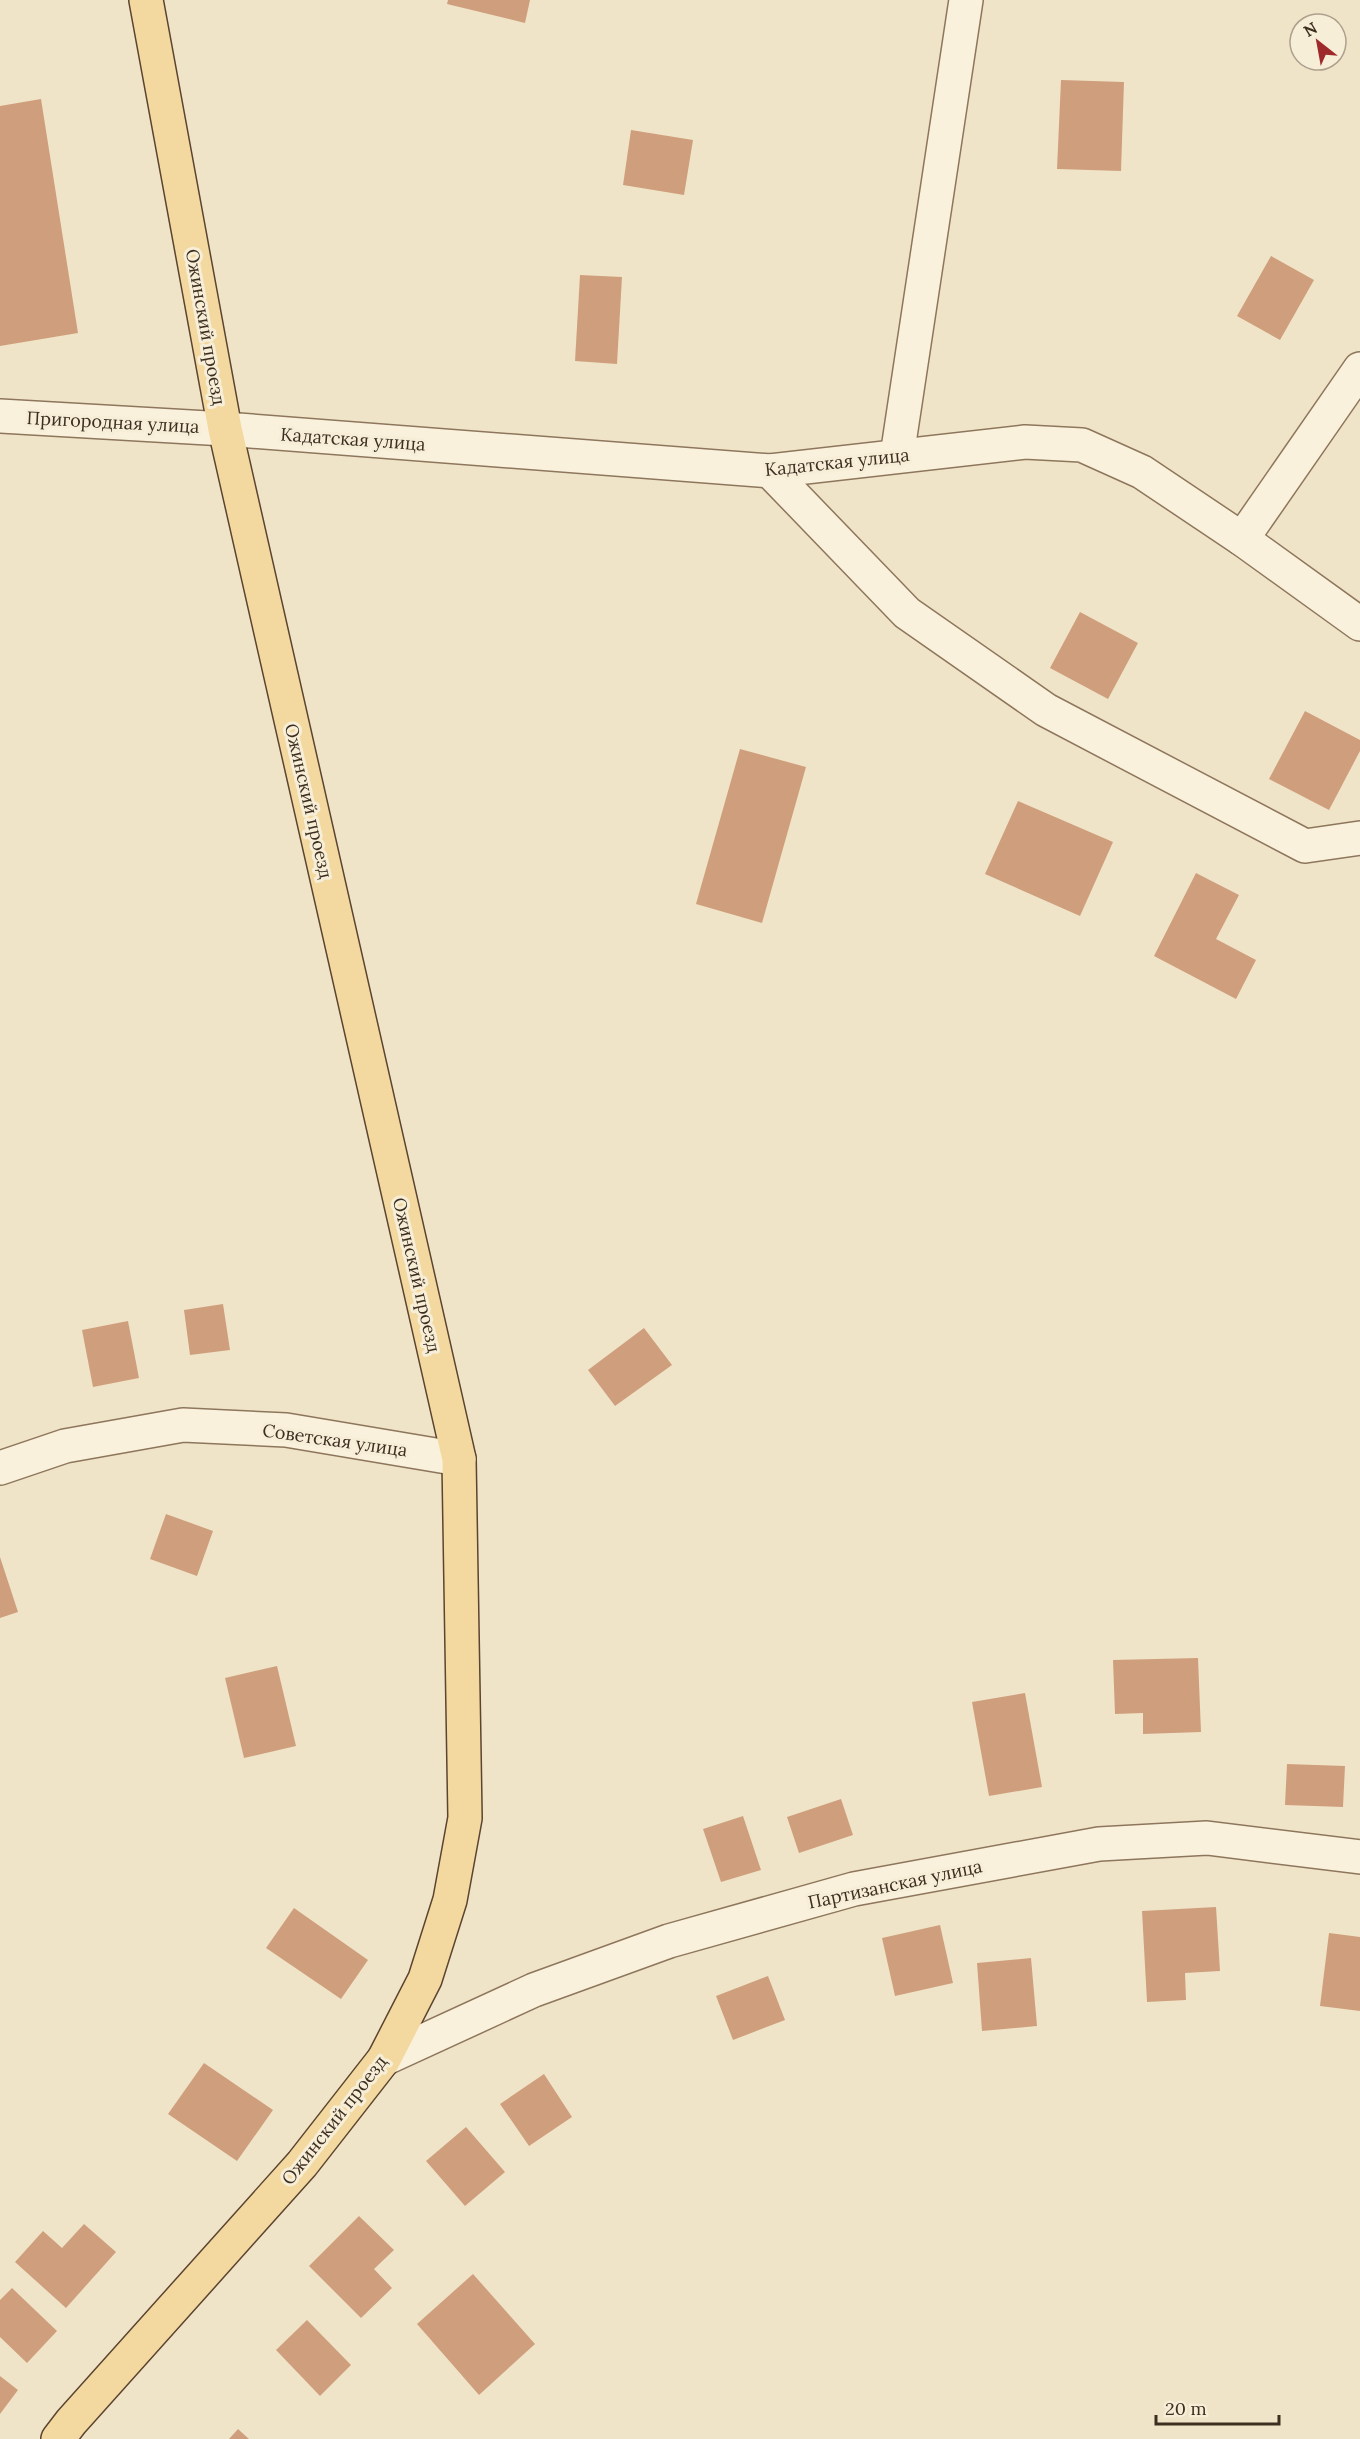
<svg xmlns="http://www.w3.org/2000/svg" width="1360" height="2439" font-family="Lora,serif">
<style>
.building{fill:#cf9f7d}
.lines{fill:none;stroke-linecap:round;stroke-linejoin:round}
.minor-casing{stroke:#8d765c;stroke-width:36}
.major-casing{stroke:#5b4430;stroke-width:36}
.minor{stroke:#faf1dc;stroke-width:33}
.major{stroke:#f3d9a0;stroke-width:33}
.labels{text-anchor:middle;dominant-baseline:central;stroke-width:6;stroke-linejoin:round;paint-order:stroke}
.street-label{font-size:18px;fill:#3d2e20;stroke:#f7eed8}
</style>
<rect width="100%" height="100%" fill="#f0e4c8"/>
<g class="building">
<polygon points="448,0 530,0 525,23 447,4"/>
<polygon points="1061,80 1124,82 1121,171 1057,169"/>
<polygon points="41,99 78,333 0,346 0,106"/>
<polygon points="631,130 693,140 684,195 623,185"/>
<polygon points="1271,256 1314,280 1280,340 1237,316"/>
<polygon points="580,275 622,277 617,364 575,361"/>
<polygon points="1080,612 1138,643 1108,699 1050,668"/>
<polygon points="1305,711 1360,740 1360,751 1329,810 1269,779"/>
<polygon points="740,749 806,767 762,923 696,904"/>
<polygon points="1018,801 1113,842 1080,916 985,874"/>
<polygon points="1196,873 1239,895 1216,939 1256,960 1236,999 1154,956"/>
<polygon points="223,1304 230,1350 190,1355 184,1310"/>
<polygon points="128,1321 139,1378 93,1387 82,1330"/>
<polygon points="644,1328 672,1365 615,1406 588,1370"/>
<polygon points="166,1514 213,1531 197,1576 150,1559"/>
<polygon points="0,1557 18,1612 0,1618"/>
<polygon points="1198,1658 1201,1732 1143,1734 1143,1713 1115,1714 1113,1660"/>
<polygon points="277,1666 296,1746 244,1758 225,1678"/>
<polygon points="1025,1693 1042,1787 989,1796 972,1702"/>
<polygon points="1287,1764 1345,1766 1343,1807 1285,1805"/>
<polygon points="841,1799 853,1835 799,1853 787,1817"/>
<polygon points="743,1816 761,1870 721,1882 703,1829"/>
<polygon points="1216,1907 1220,1971 1185,1973 1186,2000 1147,2002 1142,1911"/>
<polygon points="294,1908 368,1960 341,1999 266,1948"/>
<polygon points="940,1925 953,1983 895,1996 882,1938"/>
<polygon points="1329,1933 1360,1937 1360,2011 1320,2006"/>
<polygon points="1031,1958 1037,2026 982,2031 977,1963"/>
<polygon points="768,1976 785,2020 733,2040 716,1996"/>
<polygon points="204,2063 273,2110 237,2161 168,2114"/>
<polygon points="544,2074 572,2117 529,2146 500,2104"/>
<polygon points="466,2127 505,2172 465,2206 426,2161"/>
<polygon points="359,2216 394,2250 374,2269 392,2288 361,2318 309,2266"/>
<polygon points="84,2224 116,2252 66,2308 15,2262 43,2231 62,2248"/>
<polygon points="473,2274 535,2344 479,2395 417,2324"/>
<polygon points="12,2288 57,2331 27,2363 0,2337 0,2300"/>
<polygon points="307,2320 351,2365 320,2396 276,2350"/>
<polygon points="0,2376 18,2390 0,2414"/>
<polygon points="238,2429 249,2439 229,2439"/>
</g>
<g class="lines">
<defs>
<g id="minor">
<polyline points="0,416 225,429 770,471 1025,442 1082,445 1142,472 1242,539 1360,624"/>
<polyline points="897,456 966,0"/>
<polyline points="770,471 907,613 1046,710 1305,846 1360,838"/>
<polyline points="1242,539 1360,369"/>
<polyline points="0,1468 65,1446 183,1425 286,1430 459,1459"/>
<polyline points="384,2059 534,1990 669,1941 854,1889 1099,1844 1207,1838 1360,1857"/>
</g>
<polyline id="major" points="58,2439 71,2422 302,2164 384,2059 425,1979 450,1900 465,1818 459,1459 225,429 146,0"/>
</defs>
<use href="#minor" class="minor-casing"/>
<use href="#major" class="major-casing"/>
<use href="#minor" class="minor"/>
<use href="#major" class="major"/>
</g>
<g class="labels">
<g class="street-label">
<text transform="translate(206 327) rotate(80)">Ожинский проезд</text>
<text transform="translate(113 422) rotate(3)">Пригородная улица</text>
<text transform="translate(353 439) rotate(4)">Кадатская улица</text>
<text transform="translate(837 462) rotate(-6)">Кадатская улица</text>
<text transform="translate(309 801) rotate(77)">Ожинский проезд</text>
<text transform="translate(417 1275) rotate(77)">Ожинский проезд</text>
<text transform="translate(335 1440) rotate(8)">Советская улица</text>
<text transform="translate(895 1884) rotate(-12)">Партизанская улица</text>
<text transform="translate(334 2120) rotate(-52)">Ожинский проезд</text>
</g>
</g>
<g transform="translate(1318 42) rotate(329)"><circle r="28" fill="#f7eed8" stroke="#ada18e" stroke-width="1.5"/>
<path d="M0-4.5L10 22L0 15L-10 22Z" fill="#9e2a2b"/>
<text y="-9" font-size="16" font-weight="bold" text-anchor="middle" fill="#3d2e20">N</text>
</g>
<path d="M1156 2415v9h123v-9" fill="none" stroke="#3d2e20" stroke-width="3"/>
<text x="1165" y="2415" font-size="18" fill="#3d2e20" stroke="#f7eed8" stroke-width="4.5" paint-order="stroke">20 m</text>
</svg>
